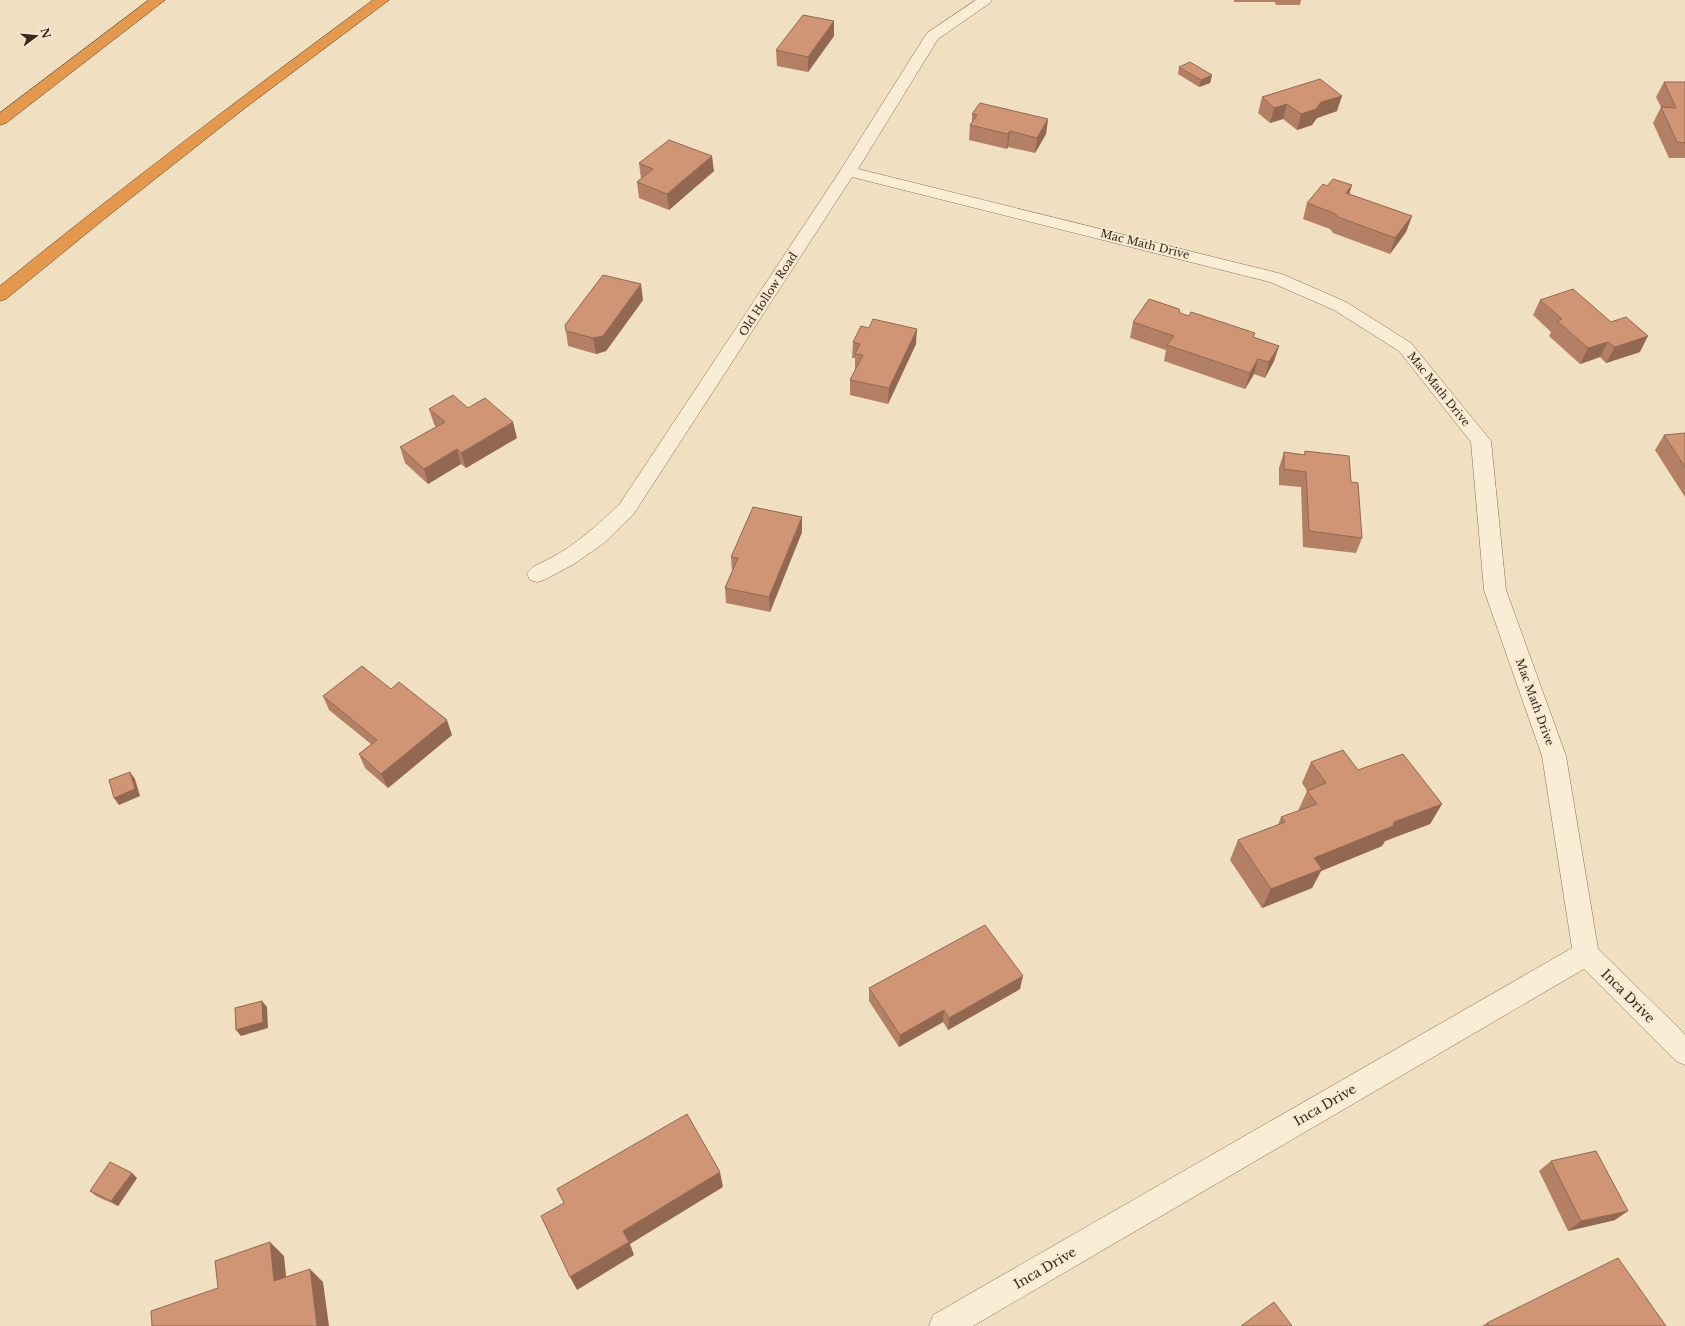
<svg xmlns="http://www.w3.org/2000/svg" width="1685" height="1326" font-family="'Libre Baskerville',serif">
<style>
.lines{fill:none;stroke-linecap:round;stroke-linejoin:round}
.minor-casing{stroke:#8a6f58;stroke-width:1}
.highway-casing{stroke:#583e2c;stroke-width:1}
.minor{fill:#faedd5;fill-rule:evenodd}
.highway{fill:#e3984e;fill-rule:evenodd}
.wall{fill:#b38065}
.shaded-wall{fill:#926852}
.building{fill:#d09575;stroke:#926852}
.labels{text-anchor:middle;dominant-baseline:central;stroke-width:3.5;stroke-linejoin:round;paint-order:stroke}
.street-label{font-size:11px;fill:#39291d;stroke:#f7e9d1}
.near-street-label{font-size:13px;fill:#39291d;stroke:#f7e9d1}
</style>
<rect width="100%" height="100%" fill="#f0dfc1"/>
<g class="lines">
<defs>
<path id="minor" d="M976 0H992L990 3 938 39 858 169 1282 274 1346 302 1411 343 1491 441 1506 590 1566 756 1598 949 1685 1034V1065L1676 1061 1584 969 973 1326H929L933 1315 1572 948 1542 756 1484 590 1471 442 1399 351 1334 310 1270 282 852 177 633 515 604 543 574 564 544 580 537 582 530 580 527 574C531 566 541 563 549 559 576 545 597 525 619 505L840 171 927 33Z"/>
<g id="highway">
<polygon points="149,0 165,0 6,123 0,125 0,113"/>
<path d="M373 0H389L245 108 103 220 6 299 0 301V286C122 187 247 93 373 0Z"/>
</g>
</defs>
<use href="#minor" class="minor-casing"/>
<use href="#highway" class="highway-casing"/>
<use href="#minor" class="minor"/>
<use href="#highway" class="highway"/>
</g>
<g class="wall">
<polygon points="1234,0 1327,0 1301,0 1300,5 1276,5 1275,2 1234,2"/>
<polygon points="834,21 834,36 808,72 777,66 776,50"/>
<polygon points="1179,67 1212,75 1210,83 1199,87 1178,74"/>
<polygon points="1664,82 1685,82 1685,158 1669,158 1653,123 1661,107 1656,97"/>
<polygon points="1262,97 1337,111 1317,118 1312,125 1297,130 1283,119 1270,123 1258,113"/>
<polygon points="972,114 1048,119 1046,134 1035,153 1008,147 1007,149 969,140 970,125 972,123"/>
<polygon points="639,163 714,171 669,210 639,198 637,182 641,179"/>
<polygon points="1352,185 1349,194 1412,216 1406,232 1390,254 1333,233 1330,229 1303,219 1307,203 1327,186"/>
<polygon points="643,300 606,351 596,354 568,346 566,331"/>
<polygon points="1540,300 1640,352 1606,363 1600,357 1580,364 1549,336 1551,332 1533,315"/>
<polygon points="1180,313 1279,346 1274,361 1265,378 1254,374 1245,389 1164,361 1166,350 1130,338 1133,322"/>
<polygon points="853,342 916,344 888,404 850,395 850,380 855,370 855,358 852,358"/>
<polygon points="468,408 517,438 466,468 461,464 428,484 405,463 400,447 436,427 434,424 429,409"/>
<polygon points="1685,433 1685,497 1655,450 1664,435"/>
<polygon points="1305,451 1351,482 1362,538 1356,553 1303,547 1301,487 1279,485 1279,468 1284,452 1304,455"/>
<polygon points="802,517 802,532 770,612 726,603 725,588 732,571 731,557"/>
<polygon points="391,689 452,735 388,788 365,768 359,754 371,744 329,710 323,696"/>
<polygon points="1311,762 1358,770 1442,804 1430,824 1385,841 1382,846 1321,871 1312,888 1262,908 1230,860 1238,840 1278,825 1281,817 1298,811 1307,791 1302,783"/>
<polygon points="869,988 1020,989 948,1030 943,1022 899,1047 869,1001"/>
<polygon points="1551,1161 1615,1220 1568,1231 1539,1171"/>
<polygon points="137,1178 118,1206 96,1196 90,1191"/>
<polygon points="1487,1323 1666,1326 1482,1326"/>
</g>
<g class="shaded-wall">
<polygon points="834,21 834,36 808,72 808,57"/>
<polygon points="1212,75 1210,83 1199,87 1201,80"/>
<polygon points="1342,96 1337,111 1317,118 1312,125 1297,130 1301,114 1321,102"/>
<polygon points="1287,104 1283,119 1270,123 1274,108"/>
<polygon points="1048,119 1046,134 1035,153 1037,138"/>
<polygon points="1010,131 1008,147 1007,149 1008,134"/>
<polygon points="712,156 714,171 669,210 667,194"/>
<polygon points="1352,185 1347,201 1346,193"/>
<polygon points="1412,216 1406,232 1390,254 1395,238"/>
<polygon points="641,284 643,300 606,351 596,354 593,338"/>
<polygon points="917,329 916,344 888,404 889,388"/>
<polygon points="1648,336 1640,352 1606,363 1615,347"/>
<polygon points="1608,342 1600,357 1580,364 1588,348"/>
<polygon points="1279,346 1274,361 1265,378 1269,362"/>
<polygon points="1258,359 1254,374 1245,389 1250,373"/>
<polygon points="513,422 517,438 466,468 461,453"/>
<polygon points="457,449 461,464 428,484 424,469"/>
<polygon points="802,517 802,532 770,612 769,597"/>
<polygon points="447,720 452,735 388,788 381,774"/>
<polygon points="130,772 135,779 140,796 119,805 114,798"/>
<polygon points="1442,804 1430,824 1385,841 1382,846 1321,871 1312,888 1262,908 1271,889 1314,858 1394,822"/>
<polygon points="1023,976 1020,989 948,1030 949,1018"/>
<polygon points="262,1001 267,1007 268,1028 241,1036 236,1030"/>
<polygon points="944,1010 943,1022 899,1047 900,1035"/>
<polygon points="720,1172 723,1187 630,1244 634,1255 577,1290 570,1277 623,1231"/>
<polygon points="132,1173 137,1178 118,1206 111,1201"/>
<polygon points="1628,1211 1615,1220 1568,1231 1581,1221"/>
<polygon points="270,1242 284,1256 288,1294 274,1281"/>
<polygon points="310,1269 323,1282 329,1326 317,1326"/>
</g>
<g class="building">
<polygon points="803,15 834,21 808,57 776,50"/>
<polygon points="1190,62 1212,75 1201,80 1179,67"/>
<polygon points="1320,79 1342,96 1321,102 1316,109 1301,114 1287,104 1274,108 1262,97"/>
<polygon points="1664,82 1685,82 1685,143 1677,142 1661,107 1676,108"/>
<polygon points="980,103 1048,119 1037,138 1010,131 1008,134 970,125 977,115 972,114"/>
<polygon points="669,140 712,156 667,194 637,182 653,169 639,163"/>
<polygon points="1333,179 1352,185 1346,193 1412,216 1395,238 1338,217 1334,213 1307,203 1323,184 1327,186"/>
<polygon points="603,275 641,284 603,336 593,338 566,331 565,325"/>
<polygon points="1573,289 1611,322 1626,317 1648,336 1615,347 1608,342 1588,348 1557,321 1562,319 1540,300"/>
<polygon points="1149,299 1179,309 1180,313 1189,316 1191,312 1255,333 1253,337 1279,346 1269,362 1258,359 1250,373 1167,345 1174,336 1133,322"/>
<polygon points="873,319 917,329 889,388 850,380 863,355 855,354 860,344 853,342 861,326 869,328"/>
<polygon points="453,395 468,408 485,398 513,422 461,453 457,449 424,469 400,447 445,422 429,409"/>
<polygon points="1685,433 1685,467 1664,435"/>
<polygon points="1305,451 1349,456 1351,482 1358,483 1362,538 1309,531 1306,472 1284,469 1284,452 1305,455"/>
<polygon points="753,507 802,517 769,597 725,588 738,558 731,557"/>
<polygon points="362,666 391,689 399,682 447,720 381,774 359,754 377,740 323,696"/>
<polygon points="1343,750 1358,770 1403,754 1442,804 1394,822 1393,826 1314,858 1322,869 1271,889 1238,840 1285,822 1281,817 1317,804 1307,791 1326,783 1311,762"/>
<polygon points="130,772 135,789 114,798 109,780"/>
<polygon points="985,925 1023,976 949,1018 944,1010 900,1035 869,988"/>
<polygon points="262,1001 263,1022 236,1030 235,1008"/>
<polygon points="687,1114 720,1172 623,1231 629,1242 570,1277 541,1216 564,1203 557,1189"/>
<polygon points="1596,1151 1628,1211 1581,1221 1551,1161"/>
<polygon points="110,1162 132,1173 111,1201 90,1191"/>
<polygon points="270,1242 274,1281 310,1269 317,1326 152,1326 151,1311 218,1288 215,1261"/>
<polygon points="1618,1258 1666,1326 1489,1326 1487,1323"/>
<polygon points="1274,1302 1292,1326 1241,1326"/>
</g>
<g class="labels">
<g class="street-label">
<text transform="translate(1145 244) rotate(14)">Mac Math Drive</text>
<text transform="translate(768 294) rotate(-57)">Old Hollow Road</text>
<text transform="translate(1439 389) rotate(51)">Mac Math Drive</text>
<text transform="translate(1535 702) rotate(70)">Mac Math Drive</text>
</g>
<g class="near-street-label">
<text transform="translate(1628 996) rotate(45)">Inca Drive</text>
<text transform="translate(1325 1105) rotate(-30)">Inca Drive</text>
<text transform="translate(1045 1268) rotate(-30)">Inca Drive</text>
</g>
</g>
<g transform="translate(36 36) rotate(74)" stroke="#f7e9d1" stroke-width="3" paint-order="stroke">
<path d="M0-3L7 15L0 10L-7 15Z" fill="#39291d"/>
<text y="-6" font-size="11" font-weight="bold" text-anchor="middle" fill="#39291d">N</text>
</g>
</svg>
